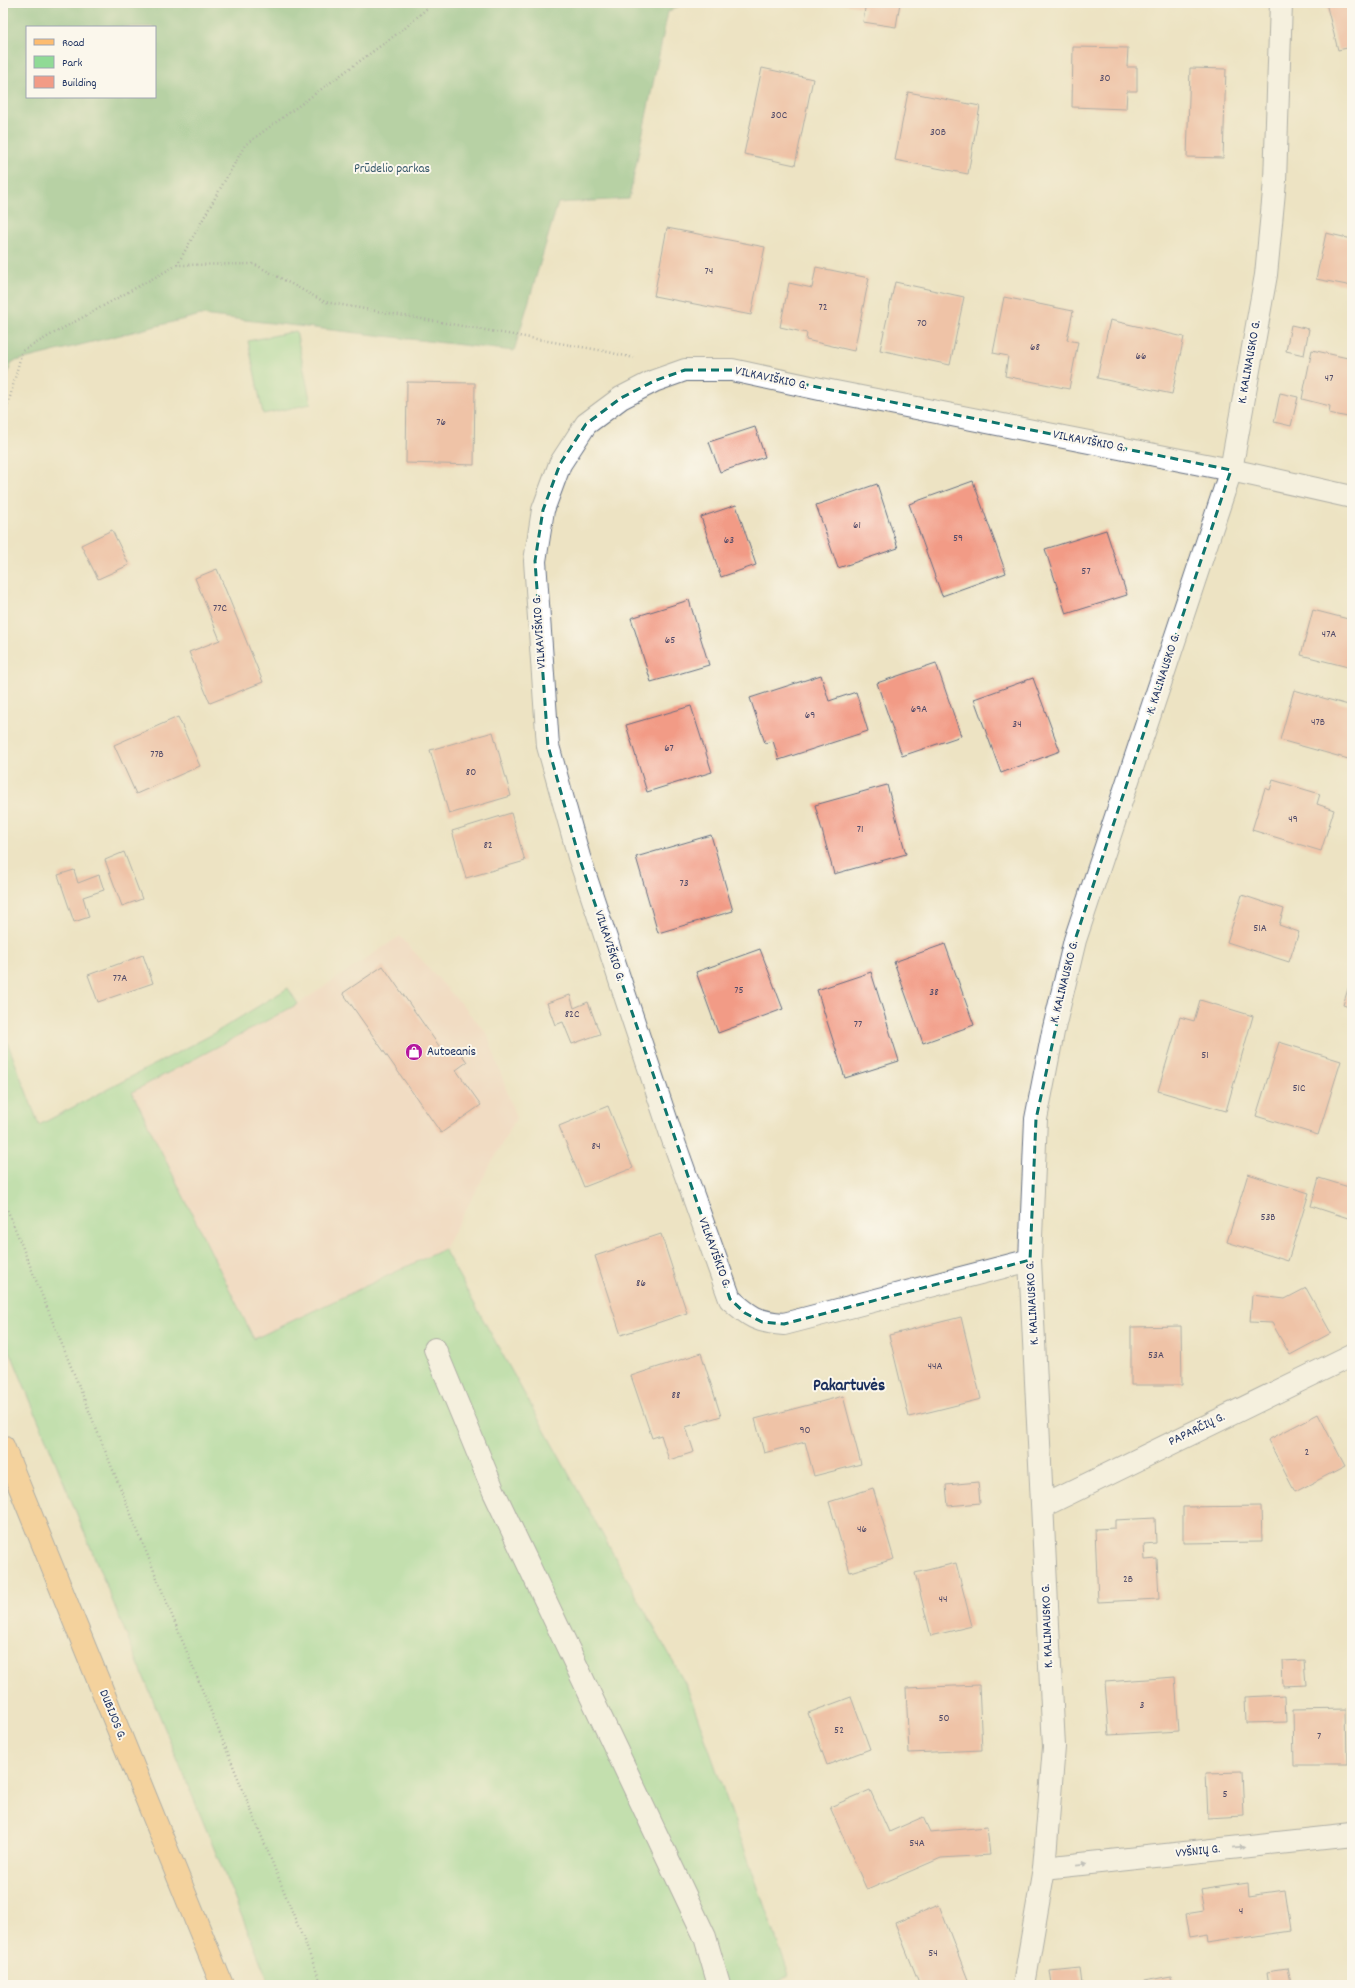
<svg xmlns="http://www.w3.org/2000/svg" width="1355" height="1988" font-family="Dekko,sans-serif">
<style>
.built{fill:#f6d2c3}
.green{fill:#90da96;stroke:#56847a}
.forest{fill:#74ba7f;stroke:#48746e;fill-rule:evenodd}
.building{fill:#f29b86}
.lines{fill:none;stroke-linecap:round;stroke-linejoin:round}
.minor-casing{stroke:#646e81;stroke-width:24}
.major-casing{stroke:#646e81;stroke-width:24}
.path{stroke:#646e81;stroke-width:2.5;stroke-dasharray:1 3;stroke-linecap:butt}
.minor{stroke:#fff;stroke-width:22}
.major{stroke:#fdbc70;stroke-width:22}
.oneway{fill:#8d97ae}
.marked{fill:none;stroke:#0f766e;stroke-width:3;stroke-dasharray:8 5;stroke-linejoin:round}
.labels{text-anchor:middle;dominant-baseline:central;stroke-width:4;stroke-linejoin:round;paint-order:stroke}
.number-label{font-size:11px;fill:#514a68}
.park-label{font-size:13px;fill:#385a6c;stroke:#fbf7ec}
.street-label{font-size:13px;fill:#1b2f5e;stroke:#fbf7ec}
.poi-label{font-size:13px;fill:#1b2f5e;stroke:#fbf7ec;text-anchor:start}
.district-label{font-size:17px;font-weight:bold;fill:#1b2f5e;stroke:#fbf7ec}
</style>
<rect width="100%" height="100%" fill="#fbf7ec"/>
<filter id="ink" filterUnits="userSpaceOnUse"><feTurbulence type="fractalNoise" baseFrequency=".025" numOctaves="2"/><feDisplacementMap in="SourceGraphic" scale="8" xChannelSelector="R" yChannelSelector="G"/><feConvolveMatrix kernelMatrix="1 2 1 2 8 2 1 2 1" color-interpolation-filters="sRGB"/></filter>
<filter id="wash" filterUnits="userSpaceOnUse"><feTurbulence type="fractalNoise" baseFrequency=".012" numOctaves="4" result="noise"/><feDisplacementMap in="SourceGraphic" scale="16" xChannelSelector="R" yChannelSelector="G"/><feGaussianBlur stdDeviation="0.9" result="paint"/><feColorMatrix in="noise" values="0 0 0 0 0 0 0 0 0 0 0 0 0 0 0 0 0 1.4 0 .05"/><feComposite in="paint" operator="in"/></filter>
<g filter="url(#wash)">
<rect width="100%" height="100%" fill="#ede3c3"/>
<polygon class="built" points="400,936 487,1033 516,1118 444,1249 255,1339 132,1092 298,1004"/>
<g class="green">
<polygon points="296,331 311,404 263,414 248,341"/>
<polygon points="288,988 298,1004 132,1092 254,1339 444,1249 687,1687 789,1975 769,1985 270,1985 3,1334 3,1031 39,1125 213,1034"/>
</g>
<path class="forest" d="M3 3H685L668 12 629 199 558 203 514 351 201 315 12 362 3 389ZM27 27H155V97H27Z"/>
<g id="blocks">
<g class="building">
<polygon points="841,3 900,3 896,27 863,22 865,8"/>
<polygon points="1326,3 1352,3 1352,47 1338,50"/>
<polygon points="1073,47 1128,48 1127,67 1137,67 1137,91 1127,91 1126,109 1072,107"/>
<polygon points="762,68 813,79 795,165 744,154"/>
<polygon points="1190,68 1226,69 1223,158 1187,157"/>
<polygon points="908,92 980,106 968,174 895,160"/>
<polygon points="667,228 765,247 751,315 654,296"/>
<polygon points="1326,233 1352,239 1352,286 1316,279"/>
<polygon points="816,267 869,278 854,351 806,340 807,333 780,327 789,283 812,288"/>
<polygon points="895,282 964,297 950,365 880,350"/>
<polygon points="1004,297 1073,311 1067,340 1078,342 1069,389 1005,376 1008,356 993,353"/>
<polygon points="1110,320 1184,337 1172,394 1097,378"/>
<polygon points="1291,325 1309,329 1304,355 1286,351"/>
<polygon points="1312,350 1352,359 1352,418 1329,413 1330,406 1302,399"/>
<polygon points="407,382 475,383 474,465 406,463"/>
<polygon points="1280,393 1298,397 1291,426 1274,422"/>
<polygon points="755,427 765,457 720,472 709,442"/>
<polygon points="973,481 1006,573 942,596 909,504"/>
<polygon points="877,484 898,548 838,568 816,505"/>
<polygon points="736,505 756,565 721,577 701,517"/>
<polygon points="112,530 129,565 98,579 81,545"/>
<polygon points="1106,530 1127,595 1066,614 1045,549"/>
<polygon points="217,569 263,682 210,703 189,652 220,640 195,578"/>
<polygon points="689,600 709,665 651,682 631,618"/>
<polygon points="1313,610 1352,620 1352,651 1348,667 1301,655"/>
<polygon points="936,663 961,736 902,756 877,683"/>
<polygon points="821,675 829,701 856,692 868,731 779,760 773,741 765,743 750,698"/>
<polygon points="1033,678 1060,751 1001,773 974,699"/>
<polygon points="1294,690 1352,706 1352,760 1280,740"/>
<polygon points="691,706 712,772 647,792 626,725"/>
<polygon points="178,717 200,766 136,794 114,745"/>
<polygon points="493,732 511,796 449,814 430,750"/>
<polygon points="1273,780 1320,794 1317,804 1334,810 1321,851 1252,830 1265,788 1270,790"/>
<polygon points="887,785 906,854 834,874 815,805"/>
<polygon points="511,813 525,861 466,878 452,831"/>
<polygon points="711,835 733,911 658,933 636,857"/>
<polygon points="124,852 142,899 122,906 105,860"/>
<polygon points="74,870 78,883 99,875 104,890 83,897 89,917 74,922 58,875"/>
<polygon points="1242,895 1284,909 1279,925 1299,932 1289,962 1227,942"/>
<polygon points="945,944 974,1025 923,1043 894,962"/>
<polygon points="760,949 783,1009 718,1033 696,972"/>
<polygon points="143,955 153,983 98,1002 88,975"/>
<polygon points="383,966 446,1056 457,1048 467,1062 456,1070 481,1105 441,1133 343,993"/>
<polygon points="871,972 899,1061 845,1078 817,990"/>
<polygon points="1352,976 1352,1008 1343,1005"/>
<polygon points="570,995 574,1008 588,1002 600,1034 572,1044 563,1022 555,1025 547,1003"/>
<polygon points="1200,1000 1253,1016 1226,1111 1158,1091 1180,1017 1194,1021"/>
<polygon points="1279,1042 1341,1061 1318,1135 1256,1116"/>
<polygon points="608,1106 633,1168 584,1187 559,1126"/>
<polygon points="1248,1174 1309,1193 1288,1261 1227,1242"/>
<polygon points="1319,1178 1352,1188 1351,1219 1311,1206"/>
<polygon points="661,1234 687,1313 621,1335 595,1256"/>
<polygon points="1306,1288 1331,1333 1290,1355 1272,1323 1250,1322 1252,1295 1285,1299"/>
<polygon points="961,1317 981,1399 909,1417 889,1335"/>
<polygon points="1181,1326 1182,1385 1131,1385 1131,1327"/>
<polygon points="701,1353 721,1416 686,1427 694,1452 669,1460 661,1435 652,1438 631,1376"/>
<polygon points="843,1396 861,1464 814,1476 805,1442 764,1453 755,1419"/>
<polygon points="1318,1414 1345,1466 1295,1492 1268,1440"/>
<polygon points="978,1482 980,1503 948,1506 946,1485"/>
<polygon points="873,1488 894,1559 850,1572 829,1502"/>
<polygon points="1261,1506 1262,1542 1183,1543 1183,1507"/>
<polygon points="1155,1518 1156,1543 1144,1544 1145,1560 1157,1559 1159,1599 1098,1602 1095,1529 1115,1528 1115,1520"/>
<polygon points="956,1563 972,1626 931,1636 915,1573"/>
<polygon points="1304,1660 1306,1685 1283,1686 1282,1661"/>
<polygon points="1175,1677 1179,1731 1109,1735 1105,1682"/>
<polygon points="979,1685 982,1750 909,1753 906,1688"/>
<polygon points="1285,1695 1286,1722 1246,1723 1245,1697"/>
<polygon points="851,1697 870,1749 827,1765 808,1713"/>
<polygon points="1345,1708 1346,1765 1294,1765 1293,1709"/>
<polygon points="1242,1772 1244,1816 1208,1818 1206,1773"/>
<polygon points="870,1790 889,1832 923,1817 930,1832 987,1827 990,1855 941,1858 867,1890 830,1807"/>
<polygon points="1248,1882 1249,1895 1284,1890 1290,1931 1208,1943 1207,1936 1189,1939 1185,1914 1204,1911 1200,1889"/>
<polygon points="939,1905 970,1985 920,1985 895,1923"/>
<polygon points="1080,1968 1082,1985 1052,1985 1050,1971"/>
<polygon points="1288,1969 1291,1985 1270,1985 1268,1972"/>
<polygon points="1172,1976 1173,1985 1145,1985 1145,1981"/>
</g>
</g>
</g>
<g filter="url(#ink)">
<use href="#blocks" fill-opacity="0" stroke="#646e81" stroke-width="1"/>
<g class="lines">
<defs>
<g id="minor">
<path d="M1030 1260 784 1324C757 1322 750 1317 730 1299L671 1134 579 857 548 746 535 561 543 510 560 464 586 424 621 398 654 381 685 370H732L820 389 1231 470 1352 497"/>
<polyline points="435,1349 494,1492 705,1937 719,1985"/>
<polyline points="1043,1506 1352,1355"/>
<polyline points="1044,1868 1352,1835"/>
<polyline points="1024,1985 1044,1868 1054,1747 1030,1260 1036,1119 1053,1032 1075,940 1231,470 1266,275 1275,181 1281,3"/>
</g>
<polyline id="major" points="3,1446 222,1985"/>
</defs>
<use href="#minor" class="minor-casing"/>
<use href="#major" class="major-casing"/>
<g class="path">
<polyline points="177,265 245,145 405,28 433,3"/>
<polyline points="3,424 22,351 177,265 254,264 325,302 599,350 634,358"/>
<polyline points="3,1199 322,1985"/>
</g>
<use href="#minor" class="minor"/>
<use href="#major" class="major"/>
</g>
<defs><path id="oneway-solid" d="M-6-.8H1V-3.2L6.5 0L1 3.2V.8H-6Z"/></defs>
<g class="oneway">
<use href="#oneway-solid" transform="translate(1239 1847) rotate(-6)"/>
<use href="#oneway-solid" transform="translate(1082 1864) rotate(-6)"/>
</g>
</g>
<path d="M0 0H1355V1988H0ZM685 370H732L1231 470 1075 940 1036 1119 1030 1260 784 1324 762 1322 745 1313 730 1299 579 857 548 746 535 561 543 510 560 464 586 424 621 398 654 381Z" fill="#ede3c3" fill-opacity=".55" fill-rule="evenodd"/>
<path class="marked" d="M685 370H732L1231 470 1075 940 1036 1119 1030 1260 784 1324 762 1322 745 1313 730 1299 579 857 548 746 535 561 543 510 560 464 586 424 621 398 654 381Z"/>
<defs>
<symbol id="shop-disc" viewBox="-11 -11 22 22"><circle r="9.5" fill="#b5179e" stroke="#fbf7ec"/><path d="M-5-2.5h2.3a2.7 3.5 0 0 1 5.4 0H5L5.5 6h-11ZM-1.5-2.5h3a1.5 2.3 0 0 0-3 0Z" fill="#fff"/></symbol>
</defs>
<g fill-rule="evenodd">
<use href="#shop-disc" x="404" y="1042" width="20" height="20"/>
</g>
<g class="labels">
<g class="number-label">
<text x="1105" y="79">30</text>
<text x="779" y="116">30C</text>
<text x="938" y="133">30B</text>
<text x="709" y="272">74</text>
<text x="823" y="308">72</text>
<text x="922" y="324">70</text>
<text x="1035" y="348">68</text>
<text x="1141" y="357">66</text>
<text x="1329" y="379">47</text>
<text x="441" y="423">76</text>
<text x="857" y="526">61</text>
<text x="958" y="539">59</text>
<text x="729" y="541">63</text>
<text x="1086" y="572">57</text>
<text x="220" y="609">77C</text>
<text x="1329" y="635">47A</text>
<text x="670" y="641">65</text>
<text x="919" y="710">69A</text>
<text x="810" y="716">69</text>
<text x="1318" y="723">47B</text>
<text x="1017" y="725">34</text>
<text x="669" y="749">67</text>
<text x="157" y="755">77B</text>
<text x="471" y="773">80</text>
<text x="1293" y="820">49</text>
<text x="860" y="830">71</text>
<text x="488" y="846">82</text>
<text x="684" y="884">73</text>
<text x="1260" y="929">51A</text>
<text x="120" y="979">77A</text>
<text x="739" y="991">75</text>
<text x="934" y="993">38</text>
<text x="572" y="1015">82C</text>
<text x="858" y="1025">77</text>
<text x="1205" y="1056">51</text>
<text x="1299" y="1089">51C</text>
<text x="596" y="1147">84</text>
<text x="1268" y="1218">53B</text>
<text x="641" y="1284">86</text>
<text x="1156" y="1356">53A</text>
<text x="935" y="1367">44A</text>
<text x="676" y="1396">88</text>
<text x="805" y="1431">90</text>
<text x="1307" y="1453">2</text>
<text x="862" y="1530">46</text>
<text x="1128" y="1580">2B</text>
<text x="943" y="1600">44</text>
<text x="1142" y="1706">3</text>
<text x="944" y="1719">50</text>
<text x="839" y="1731">52</text>
<text x="1319" y="1737">7</text>
<text x="1225" y="1795">5</text>
<text x="917" y="1844">54A</text>
<text x="1241" y="1912">4</text>
<text x="933" y="1954">54</text>
</g>
<g class="park-label">
<text x="392" y="169">Prūdelio parkas</text>
</g>
<g class="street-label">
<text transform="translate(1250 362) rotate(-80)">K. KALINAUSKO G.</text>
<text transform="translate(771 379) rotate(12)">VILKAVIŠKIO G.</text>
<text transform="translate(1089 442) rotate(11)">VILKAVIŠKIO G.</text>
<text transform="translate(540 632) rotate(-94)">VILKAVIŠKIO G.</text>
<text transform="translate(1164 674) rotate(-72)">K. KALINAUSKO G.</text>
<text transform="translate(609 946) rotate(72)">VILKAVIŠKIO G.</text>
<text transform="translate(1065 982) rotate(-76)">K. KALINAUSKO G.</text>
<text transform="translate(714 1253) rotate(70)">VILKAVIŠKIO G.</text>
<text transform="translate(1033 1303) rotate(-93)">K. KALINAUSKO G.</text>
<text transform="translate(1197 1430) rotate(-26)">PAPARČIŲ G.</text>
<text transform="translate(1048 1626) rotate(-92)">K. KALINAUSKO G.</text>
<text transform="translate(112 1715) rotate(68)">DUBIJOS G.</text>
<text transform="translate(1198 1852) rotate(-6)">VYŠNIŲ G.</text>
</g>
<g class="poi-label">
<text x="427" y="1052">Autoeanis</text>
</g>
<g class="district-label">
<text x="849" y="1387">Pakartuvės</text>
</g>
</g>
<rect width="1355" height="1988" fill="none" stroke="#fbf7ec" stroke-width="16"/>
<rect x="26" y="26" width="130" height="72" fill="#fbf7ec" stroke="#a1a7b3"/>
<rect x="34" y="39" width="20" height="6" fill="#fdbc70" stroke="#a1a7b3"/>
<text x="62" y="46" font-size="12" fill="#1b2f5e">Road</text>
<rect x="34" y="56" width="20" height="12" fill="#90da96" stroke="#a1a7b3"/>
<text x="62" y="66" font-size="12" fill="#1b2f5e">Park</text>
<rect x="34" y="76" width="20" height="12" fill="#f29b86" stroke="#a1a7b3"/>
<text x="62" y="86" font-size="12" fill="#1b2f5e">Building</text>
</svg>
